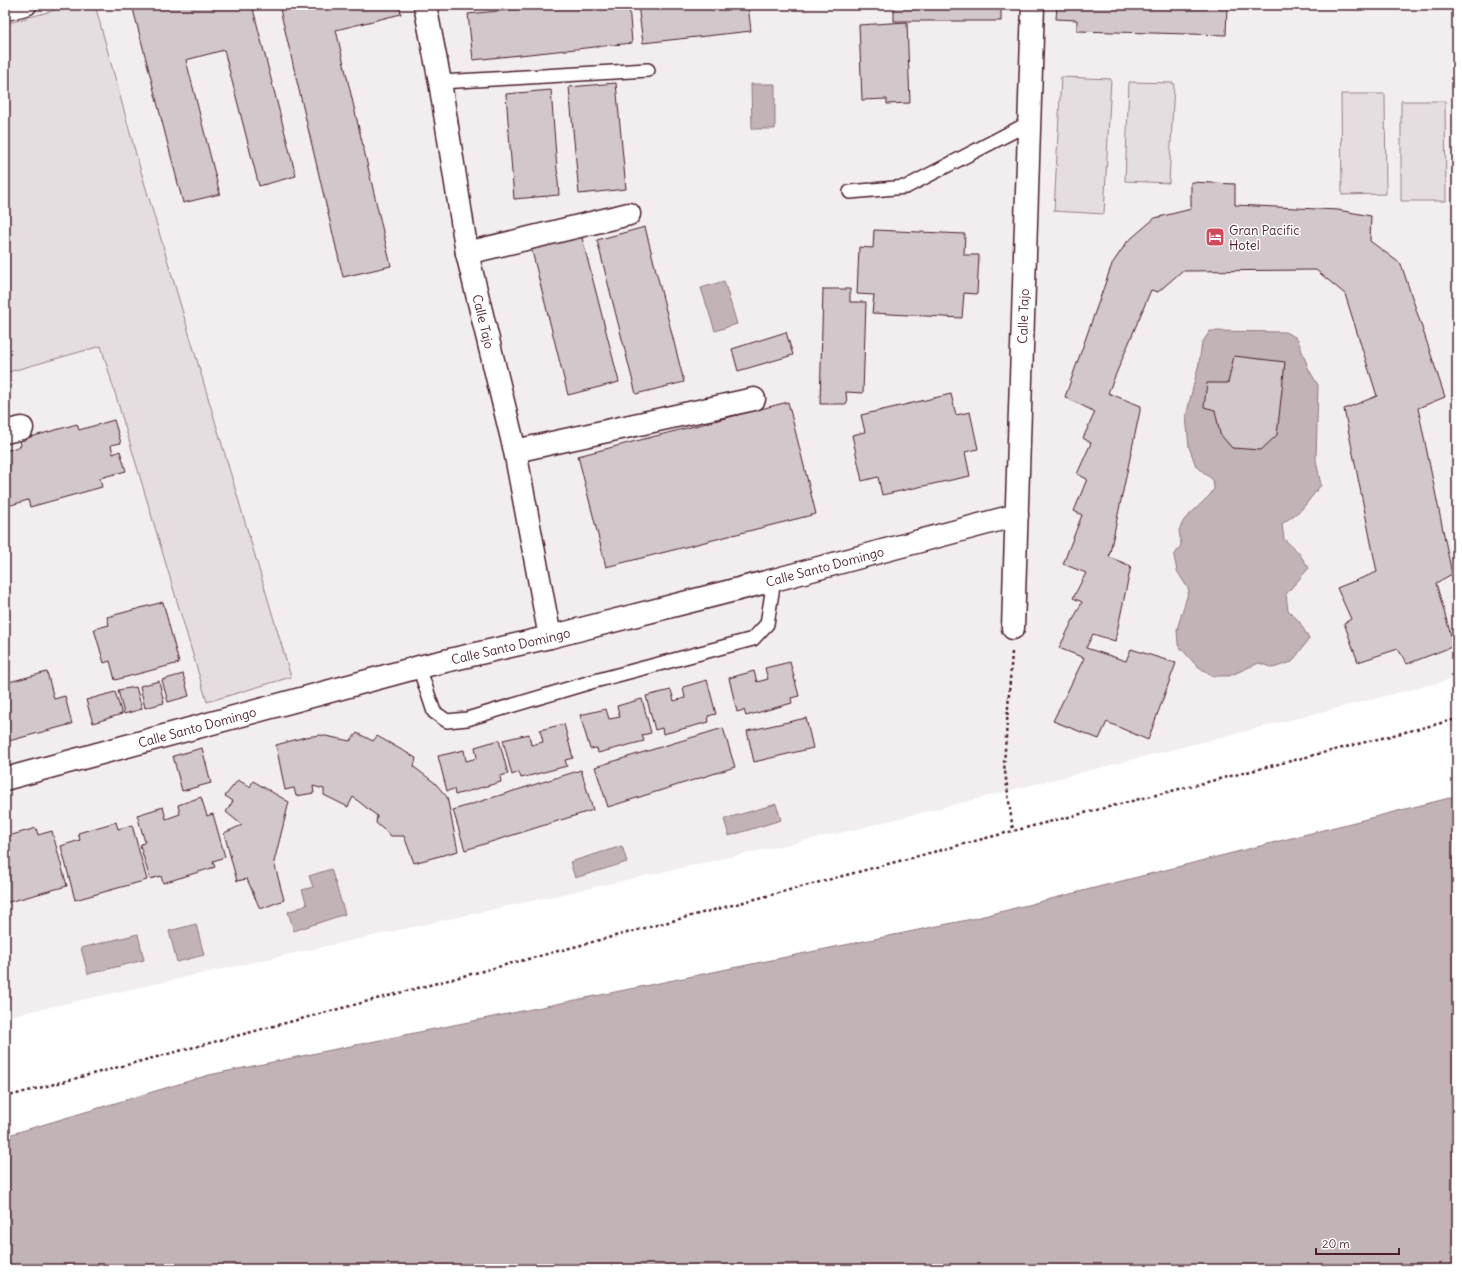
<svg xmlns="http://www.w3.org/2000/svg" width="1462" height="1274" font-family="Delius,sans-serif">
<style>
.built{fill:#f2eeef}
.green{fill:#e5dee0;stroke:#987e86}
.water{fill:#c1b3b6;stroke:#91787e}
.building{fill:#d2c7cb;stroke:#4a1f2b}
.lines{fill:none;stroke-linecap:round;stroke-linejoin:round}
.service-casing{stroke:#4a1f2b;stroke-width:16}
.pedestrian-casing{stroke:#4a1f2b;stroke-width:22}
.minor-casing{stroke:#4a1f2b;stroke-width:25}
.path{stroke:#4a1f2b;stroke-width:2.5;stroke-dasharray:3 3;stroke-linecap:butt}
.service{stroke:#fff;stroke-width:13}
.pedestrian{stroke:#fff;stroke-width:19}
.minor{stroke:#fff;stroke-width:22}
.labels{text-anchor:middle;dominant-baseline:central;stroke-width:3;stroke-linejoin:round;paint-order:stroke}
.poi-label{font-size:13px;fill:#4a1f2b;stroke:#fff;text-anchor:start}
.street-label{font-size:13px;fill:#4a1f2b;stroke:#fff}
</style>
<rect width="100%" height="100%" fill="#fff"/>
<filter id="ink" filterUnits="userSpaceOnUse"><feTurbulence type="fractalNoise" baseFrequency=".025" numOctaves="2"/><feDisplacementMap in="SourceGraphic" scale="8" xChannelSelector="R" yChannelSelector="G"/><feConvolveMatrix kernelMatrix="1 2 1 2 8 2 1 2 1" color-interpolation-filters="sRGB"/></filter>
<g filter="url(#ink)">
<polygon class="built" points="5,5 1457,5 1457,678 853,830 5,1017"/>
<g class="green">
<polygon points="73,5 95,5 137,158 291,677 207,702 101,346 5,373 5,24"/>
<polygon points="1061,77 1111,79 1104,214 1054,211"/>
<polygon points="1129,82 1174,83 1169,183 1125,181"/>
<polygon points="1341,94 1385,94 1386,194 1342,195"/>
<polygon points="1401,101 1445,101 1446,201 1401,201"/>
</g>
<g class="water">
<polygon points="751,84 775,84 775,129 752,129"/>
<polygon points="724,281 737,324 715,331 701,288"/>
<polygon points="1210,331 1285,332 1297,338 1309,370 1318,385 1316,460 1321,485 1302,509 1282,524 1284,539 1298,552 1309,568 1286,594 1288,610 1299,621 1309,639 1292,662 1273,668 1259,663 1229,676 1212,676 1196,665 1178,645 1177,629 1189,590 1177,571 1174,556 1181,545 1179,530 1184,520 1209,496 1214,489 1213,480 1196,466 1189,447 1186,416 1199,363 1202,343"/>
<polygon points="1457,796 1457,1269 5,1269 5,1136 209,1075 972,919"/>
<polygon points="776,804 781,820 729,836 724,819"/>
<polygon points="622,846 627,862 575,878 570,862"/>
<polygon points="331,869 345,914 294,931 288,912 307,905 302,890 313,887 309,876"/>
<polygon points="196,924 204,955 177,962 169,931"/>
<polygon points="138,934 144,960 88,974 81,948"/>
</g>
<g class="building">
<polygon points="132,5 252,5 296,176 259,186 224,50 186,60 220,194 183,203"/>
<polygon points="279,5 399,5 401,14 336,30 391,266 343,277"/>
<polygon points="557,5 629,5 632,43 473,60 468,14"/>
<polygon points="638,5 748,5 751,31 643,43"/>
<rect x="894" y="5" width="107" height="16"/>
<polygon points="1057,5 1203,5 1203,7 1227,7 1226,35 1077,31 1077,20 1056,19"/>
<polygon points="907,22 910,103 887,104 887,99 862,100 859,25"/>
<polygon points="616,83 626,189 579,194 569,87"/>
<polygon points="551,90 559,195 514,199 506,94"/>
<polygon points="1191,182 1235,184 1235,205 1338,210 1371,216 1370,241 1401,264 1445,397 1418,408 1452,574 1436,583 1454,646 1407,664 1398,649 1358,662 1344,623 1351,619 1337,588 1377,572 1344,409 1377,396 1345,294 1316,270 1182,271 1158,292 1151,290 1108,393 1141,406 1109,557 1131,566 1115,641 1093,634 1086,648 1126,661 1131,649 1176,663 1148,740 1107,722 1099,739 1053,721 1084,658 1059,648 1082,602 1073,598 1086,573 1063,564 1082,515 1074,511 1087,479 1077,474 1091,443 1083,438 1095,412 1065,397 1112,264 1127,242 1155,218 1191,209"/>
<polygon points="579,226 619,382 568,395 529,239"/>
<polygon points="645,227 684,382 636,394 597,240"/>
<polygon points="874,230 965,234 964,255 979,255 977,294 964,293 962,318 872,313 874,295 857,294 859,247 873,248"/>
<polygon points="823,289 850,289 850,302 866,302 863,393 846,392 847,404 820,404"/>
<polygon points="786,332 793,355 738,371 732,349"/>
<polygon points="1234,356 1285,362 1277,435 1261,450 1232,448 1220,434 1215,410 1204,407 1207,383 1228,383"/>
<polygon points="951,394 956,415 970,412 978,449 965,452 970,476 882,495 878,477 862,481 852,435 865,432 861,415"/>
<polygon points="788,402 816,514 606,567 578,456"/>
<polygon points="114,420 121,443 111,445 113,454 120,451 126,471 100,478 102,487 30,507 28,500 8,506 5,494 5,485 9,484 5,472 5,451 21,446 20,440 77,424 79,430"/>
<polygon points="163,602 179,663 115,680 110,661 104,663 94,629 109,625 107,617"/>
<polygon points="790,662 799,696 791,698 792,703 746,716 744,710 737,712 729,678 754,671 757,682 768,679 765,668"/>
<polygon points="47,672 54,699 65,696 72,724 5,742 5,683"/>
<polygon points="183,674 189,696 168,702 162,680"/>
<polygon points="707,680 716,714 708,716 709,722 663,734 662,728 655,730 646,696 671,690 674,701 685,698 683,687"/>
<polygon points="159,681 164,703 145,708 140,686"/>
<polygon points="136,687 142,709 124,714 118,690"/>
<polygon points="115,692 122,714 93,723 86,700"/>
<polygon points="642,699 651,733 642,735 644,741 598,753 597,748 590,749 580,715 606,709 609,719 620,717 617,706"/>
<polygon points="806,718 813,748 754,762 747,731"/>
<polygon points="564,724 573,758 565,760 567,766 521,778 519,772 512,775 503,740 529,734 531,745 543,742 540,730"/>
<polygon points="723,728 735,767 608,807 595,767"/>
<polygon points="357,733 373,741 377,736 416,758 414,767 435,783 447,797 458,851 414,863 404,836 391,836 376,823 377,816 353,797 348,807 324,795 324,789 313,786 314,793 296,796 294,788 285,790 276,745 305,737 321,735 350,741"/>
<polygon points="499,740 508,774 500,776 501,782 455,795 454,789 447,791 438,756 464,750 466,761 477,758 475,747"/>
<polygon points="202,748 211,783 182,791 173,756"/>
<polygon points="581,770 593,810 465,850 453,810"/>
<polygon points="238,780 250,787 253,781 289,802 274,862 284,900 260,909 247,879 237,881 224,833 242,825 226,812 233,801 225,796"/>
<polygon points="201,797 207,816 213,814 225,857 213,861 215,867 163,883 161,876 150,879 140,845 145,842 137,815 163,807 166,819 180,814 178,805"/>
<polygon points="116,822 118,829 132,825 147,880 75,900 61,846 80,840 78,833"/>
<polygon points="36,828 38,835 52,831 67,886 5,903 5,837"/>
</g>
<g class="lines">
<defs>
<g id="service">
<polyline points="440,82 648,70"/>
<polyline points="850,192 906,187 1029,123"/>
<polyline points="419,667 434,712 447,721 467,719 591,682 753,639 767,624 774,580"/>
</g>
<polyline id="pedestrian" points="5,11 27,5"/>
<g id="minor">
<path id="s1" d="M425 5 440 82 467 253 515 451 550 637"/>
<polyline points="467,253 629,214"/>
<polyline points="5,432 22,428"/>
<polyline points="515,451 754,399"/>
<path id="s2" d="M1013 628 1033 5"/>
<path id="s3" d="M5 779 419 667 550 637 774 580 1017 515"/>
</g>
</defs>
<use href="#service" class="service-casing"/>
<use href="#pedestrian" class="pedestrian-casing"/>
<use href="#minor" class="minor-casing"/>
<g class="path">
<polyline points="1012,652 1004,764 1013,831"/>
<polyline points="5,1097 1013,831 1457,719"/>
</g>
<use href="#service" class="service"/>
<use href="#pedestrian" class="pedestrian"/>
<use href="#minor" class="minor"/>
</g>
</g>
<defs>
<symbol id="hotel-square" viewBox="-11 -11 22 22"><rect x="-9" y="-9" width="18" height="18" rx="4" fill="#d1495b" stroke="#fff"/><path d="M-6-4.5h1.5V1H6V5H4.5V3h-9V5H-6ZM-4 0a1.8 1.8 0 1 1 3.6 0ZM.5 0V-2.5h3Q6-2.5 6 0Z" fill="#fff"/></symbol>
</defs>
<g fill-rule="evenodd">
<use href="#hotel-square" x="1204" y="226" width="22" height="22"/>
</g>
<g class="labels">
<g class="poi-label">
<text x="1229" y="230">Gran Pacific<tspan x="1229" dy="15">Hotel</tspan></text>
</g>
<g class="street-label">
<text stroke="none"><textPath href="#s2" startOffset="312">Calle Tajo</textPath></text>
<text stroke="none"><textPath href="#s1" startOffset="322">Calle Tajo</textPath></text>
<text stroke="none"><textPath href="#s3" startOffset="847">Calle Santo Domingo</textPath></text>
<text stroke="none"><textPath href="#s3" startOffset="523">Calle Santo Domingo</textPath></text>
<text stroke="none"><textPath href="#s3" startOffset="199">Calle Santo Domingo</textPath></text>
</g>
</g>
<rect width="1462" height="1274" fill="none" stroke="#fff" stroke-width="20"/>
<rect x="10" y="10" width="1442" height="1254" fill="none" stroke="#4a1f2b" stroke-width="1.5" filter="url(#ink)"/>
<path d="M1316 1248v6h83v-6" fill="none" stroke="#4a1f2b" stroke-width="2"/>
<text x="1322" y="1248" font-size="12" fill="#4a1f2b" stroke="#ffffff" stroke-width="3" paint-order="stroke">20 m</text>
</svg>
